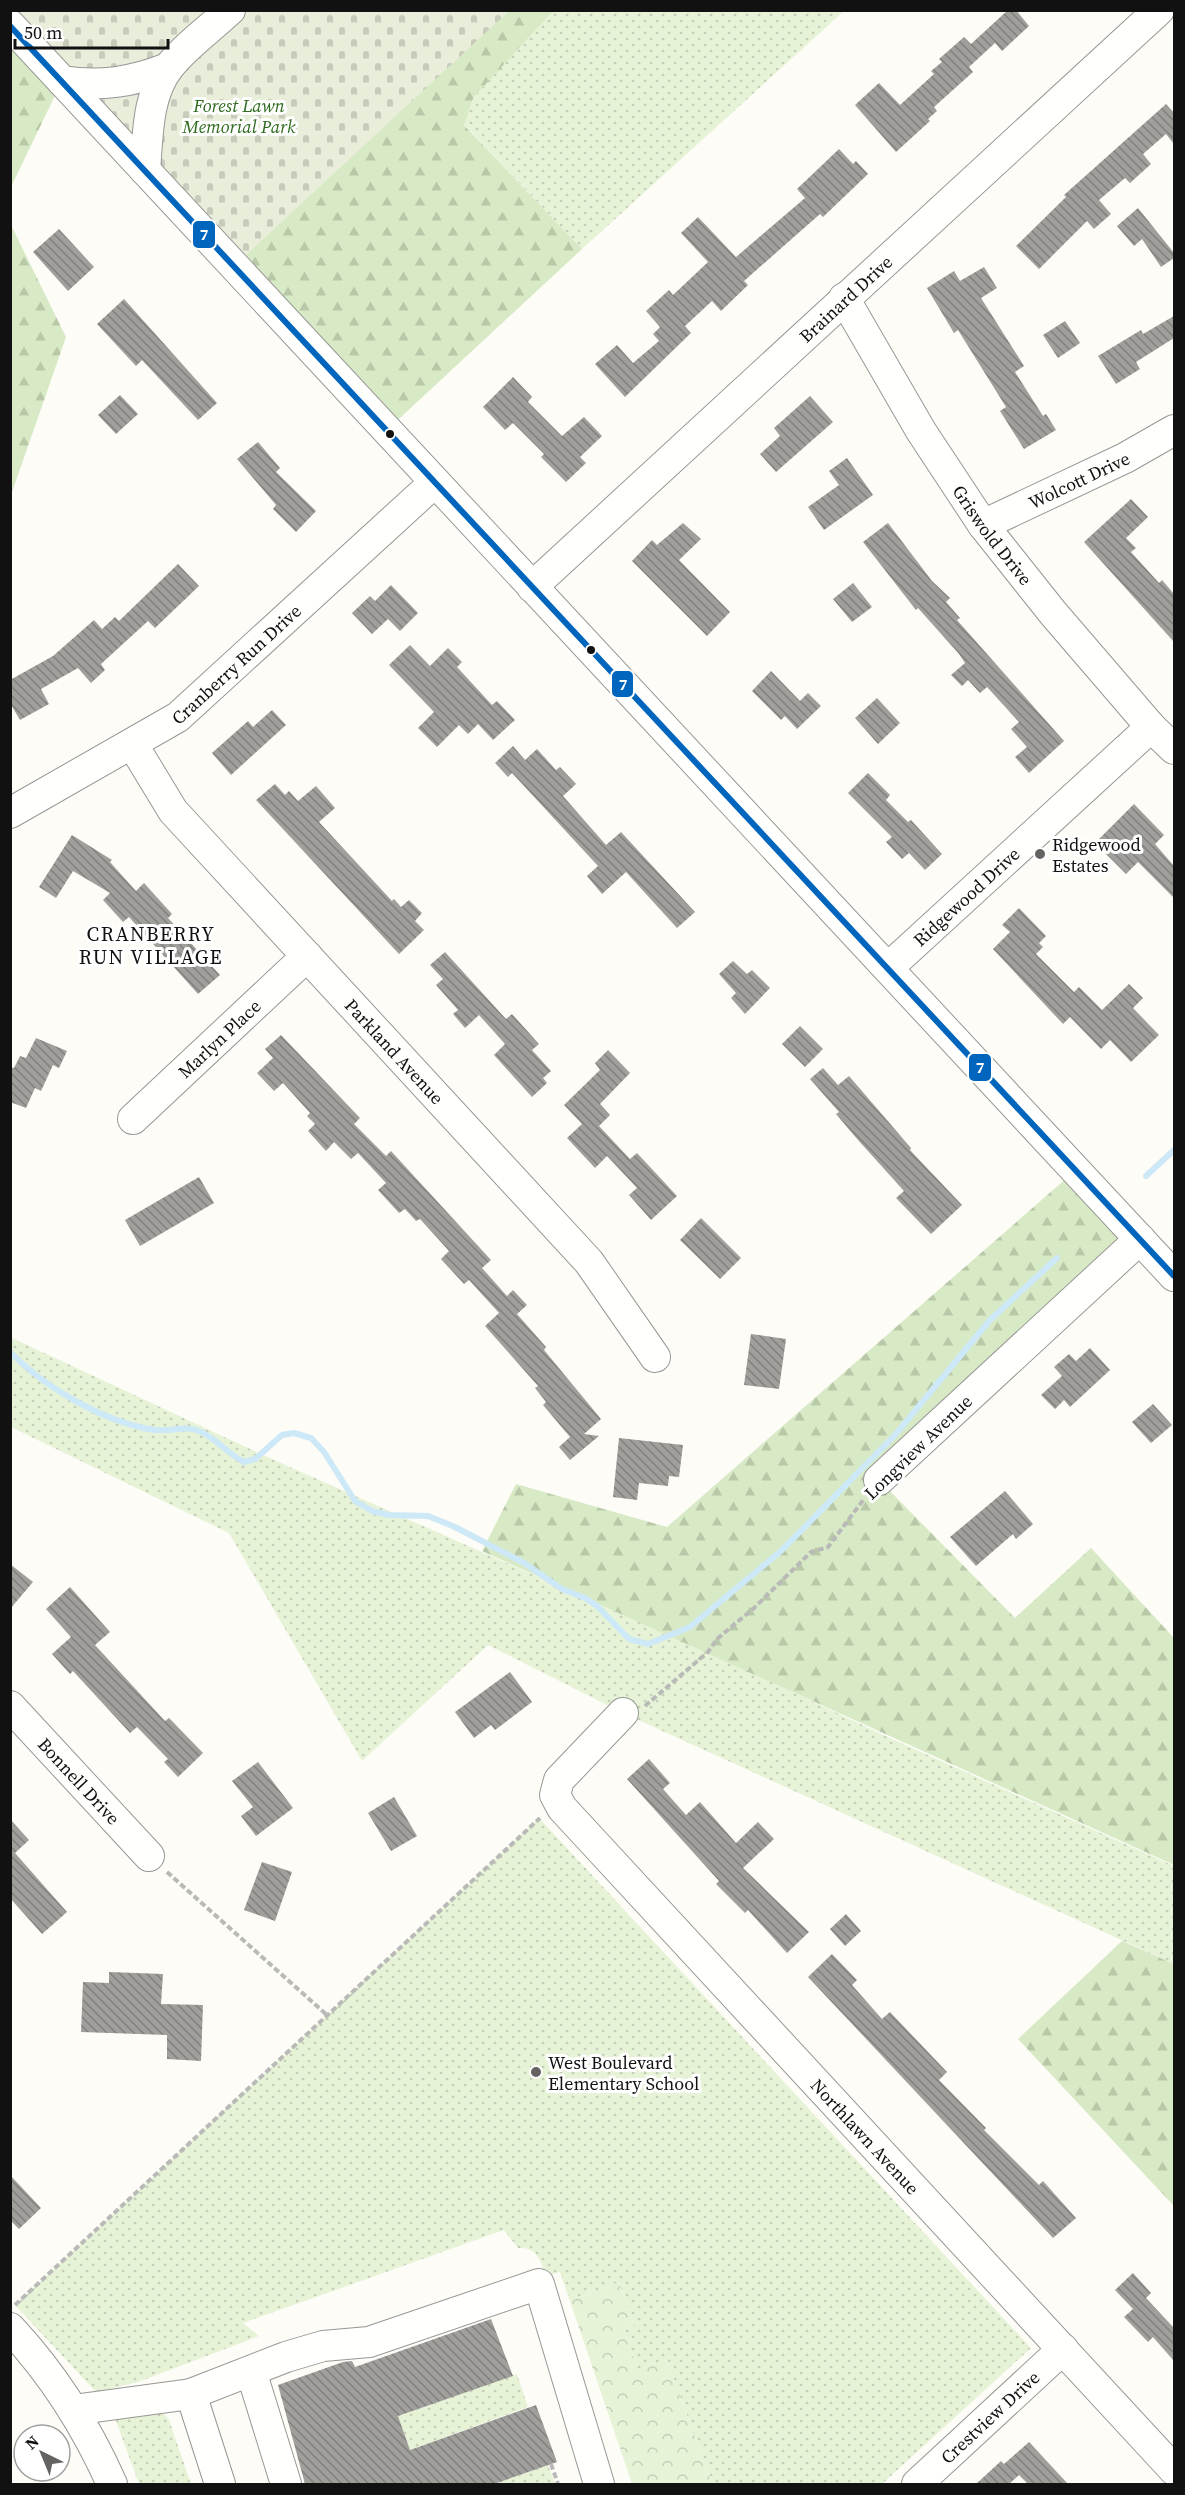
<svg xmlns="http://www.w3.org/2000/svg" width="1185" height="2495" font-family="'Source Serif 4',serif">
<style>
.grass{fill:url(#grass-dots)}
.forest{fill:url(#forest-firs)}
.cemetery{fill:url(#cemetery-stones)}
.park{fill:url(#park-crowns)}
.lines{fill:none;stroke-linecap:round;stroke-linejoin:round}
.stream{stroke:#cde8f7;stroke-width:6}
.building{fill:url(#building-back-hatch)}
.minor-casing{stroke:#979795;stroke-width:32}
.path{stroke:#b9b9b8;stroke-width:4;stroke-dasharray:6 3;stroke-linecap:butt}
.minor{stroke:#fffffe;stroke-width:30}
.bus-1-casing{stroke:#fff;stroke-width:10}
.bus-1{stroke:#0065bd;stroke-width:6}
.bus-dot{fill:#111;stroke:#fff;stroke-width:2}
.poi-dot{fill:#646362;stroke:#fff;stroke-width:2}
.labels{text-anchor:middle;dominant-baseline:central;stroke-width:6;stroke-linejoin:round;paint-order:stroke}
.park-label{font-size:18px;font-style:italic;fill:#2f6b1f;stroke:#fff}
.street-label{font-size:18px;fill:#111;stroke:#fff}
.poi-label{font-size:18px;fill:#111;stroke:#fff;text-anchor:start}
.neighbourhood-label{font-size:20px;letter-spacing:1.5px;fill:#111;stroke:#fff}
.line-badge{stroke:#fff;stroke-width:2}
.badge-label{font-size:16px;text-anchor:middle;font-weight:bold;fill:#fff}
</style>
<defs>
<pattern id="grass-dots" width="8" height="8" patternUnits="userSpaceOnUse" patternTransform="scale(1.5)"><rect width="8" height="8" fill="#e7f3d7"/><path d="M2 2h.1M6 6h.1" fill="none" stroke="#c5cfb8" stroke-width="1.8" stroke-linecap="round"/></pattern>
<pattern id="forest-firs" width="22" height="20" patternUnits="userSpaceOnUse" patternTransform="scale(1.5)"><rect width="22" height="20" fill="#d8eac5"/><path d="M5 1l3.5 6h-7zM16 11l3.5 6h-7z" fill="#b8c8a8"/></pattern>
<pattern id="cemetery-stones" width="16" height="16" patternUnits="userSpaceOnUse" patternTransform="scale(1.5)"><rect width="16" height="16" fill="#e9eedb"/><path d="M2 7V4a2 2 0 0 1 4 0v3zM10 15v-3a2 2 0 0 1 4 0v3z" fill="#c7cbbb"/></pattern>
<pattern id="park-crowns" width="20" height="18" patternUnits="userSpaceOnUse" patternTransform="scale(1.5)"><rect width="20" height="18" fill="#e7f3d7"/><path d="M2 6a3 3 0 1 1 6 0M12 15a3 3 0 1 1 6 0" fill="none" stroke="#c5cfb8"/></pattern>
<pattern id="building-back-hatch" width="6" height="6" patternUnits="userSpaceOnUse" patternTransform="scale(1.5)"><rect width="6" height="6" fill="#a19f9c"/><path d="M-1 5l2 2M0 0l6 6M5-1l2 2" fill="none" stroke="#82807e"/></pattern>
</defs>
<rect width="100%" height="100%" fill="#fdfcf7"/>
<g class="grass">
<polygon points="509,11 844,11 582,249 428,86"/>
<polygon points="10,1337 265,1456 708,1652 888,1737 1174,1866 1174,1964 623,1713 488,1645 362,1761 229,1533 11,1427"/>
<path d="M539 1818 1031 2348 882 2484H712L667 2360 638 2371 624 2330 634 2325 619 2282 570 2301 560 2272 546 2276C540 2260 538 2247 518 2248L504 2230 243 2323 259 2336 138 2382 96 2392 15 2305Z"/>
<polygon points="517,2374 528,2407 410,2450 398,2416"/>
<polygon points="161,2411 169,2420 191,2484 139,2484 116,2421 119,2416"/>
<polygon points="548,2465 555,2484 494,2484"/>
</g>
<g class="forest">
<polygon points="11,11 62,81 11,187"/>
<polygon points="357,11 553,11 473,98 464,125 582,249 387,430 145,170"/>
<polygon points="11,225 66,337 11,495"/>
<polygon points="1076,1170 1140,1239 879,1480 1015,1618 1091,1548 1174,1638 1174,1865 482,1551 516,1484 667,1527"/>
<polygon points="1122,1941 1174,1964 1174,2206 1018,2039"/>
</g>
<polygon class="cemetery" points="11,10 509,11 234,266 11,25"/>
<polygon class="park" points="619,2282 634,2325 624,2330 638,2370 667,2360 712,2484 632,2484 570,2301"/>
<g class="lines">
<g class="stream">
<polyline points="1146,1176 1174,1150"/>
<path d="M10 1352C45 1388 104 1422 154 1430 169 1432 185 1425 199 1431 216 1438 228 1454 244 1462L255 1459 282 1435 294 1433 311 1438 324 1452 355 1501 372 1511 389 1515 428 1516 455 1527 524 1563 562 1589 585 1598 597 1606 629 1639 648 1644 690 1627 781 1551 895 1435 990 1320 1057 1258"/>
</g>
</g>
<g class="building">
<polygon points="1008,10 1016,10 1029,26 1002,51 995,43 969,67 973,72 934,107 937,111 928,119 930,121 896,152 855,105 879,83 900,105 934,74 931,71 942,62 939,59 964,37 971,44"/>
<polygon points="1166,104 1174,113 1174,144 1166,134 1143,154 1151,164 1130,183 1125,178 1099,200 1111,214 1094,229 1087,221 1039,269 1016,246 1066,197 1064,195"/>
<polygon points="839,149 853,164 856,161 868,174 823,217 820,214 744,281 748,285 721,311 712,301 685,326 691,333 625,397 595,364 617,345 633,363 659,341 653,334 660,327 646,311 669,290 673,295 708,262 681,233 698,217 736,257 805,198 797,189"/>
<polygon points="1138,208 1174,253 1174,258 1161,267 1142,239 1134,246 1117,226"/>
<polygon points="59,229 94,267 68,291 33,252"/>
<polygon points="984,267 997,288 981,298 1024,366 1015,372 1043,416 1046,414 1056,430 1024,449 1000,411 1006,407 958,330 954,333 927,288 954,271 960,281"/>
<polygon points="124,299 217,403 198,420 142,360 136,366 97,324"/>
<polygon points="1174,316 1174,338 1136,362 1140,369 1116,384 1098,356 1141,330 1143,334"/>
<polygon points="1065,321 1080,343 1058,358 1043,335"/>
<polygon points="513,377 532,397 528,402 562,436 584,417 602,436 580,457 586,463 566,482 541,457 544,454 513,423 505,430 483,407"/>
<polygon points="120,395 138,414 116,434 98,415"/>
<polygon points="810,396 833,422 776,472 760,454 780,436 774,428"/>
<polygon points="258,442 280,468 276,472 316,511 296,532 273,509 276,505 237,459"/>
<polygon points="847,458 873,495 824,530 808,507 839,485 829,471"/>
<polygon points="1131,499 1148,517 1126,538 1136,548 1131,552 1159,583 1162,580 1174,594 1174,642 1084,542"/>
<polygon points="683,523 701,539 679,560 730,612 707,636 632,561 652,540 657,545"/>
<polygon points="888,523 932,581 950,598 946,602 960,618 957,620 1064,741 1029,773 1015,757 1027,747 1011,729 1019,722 987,687 980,693 968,680 962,686 951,675 965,663 959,654 918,608 916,610 863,542"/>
<polygon points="178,564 199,586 155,628 148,621 101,664 105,670 91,683 78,668 41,689 49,704 20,720 10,703 10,680 53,656 94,620 102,629 115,617 119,621"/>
<polygon points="853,583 872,607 852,622 833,599"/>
<polygon points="391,585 418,613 400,631 388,619 372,634 352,613 370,596 375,601"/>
<polygon points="410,645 430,666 448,648 462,662 457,667 492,705 497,701 515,720 493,740 478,724 468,734 459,725 437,747 418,728 434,712 389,665"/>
<polygon points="771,671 800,701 808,693 821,706 797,729 785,716 781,720 752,691"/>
<polygon points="877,698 900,723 878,744 855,718"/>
<polygon points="272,710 286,725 231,775 212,753 248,721 253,727"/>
<polygon points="513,746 525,760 537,749 556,770 560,767 576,784 563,796 606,845 621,832 695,912 677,928 626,872 602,894 587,876 598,866 512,773 508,777 495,763"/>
<polygon points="868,773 890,795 886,800 908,822 911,820 942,854 925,870 909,853 902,859 886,842 892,837 848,793"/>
<polygon points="275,784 285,795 289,791 298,801 316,786 335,808 319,822 392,901 394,899 401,907 409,900 422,913 415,921 424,930 399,954 256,800"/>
<polygon points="1134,804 1164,835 1155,844 1174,866 1174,898 1138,862 1126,874 1095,843"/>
<polygon points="72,835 112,860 110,862 136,891 144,883 172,914 168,918 220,975 198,994 129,917 123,922 103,900 110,893 73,871 56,898 39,887"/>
<polygon points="1019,908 1046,936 1039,943 1043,947 1036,954 1074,992 1079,987 1102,1010 1129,984 1143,998 1133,1008 1159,1035 1131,1062 1110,1040 1101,1049 1070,1017 1063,1024 993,949 1010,932 1002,925"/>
<polygon points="445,952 506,1019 512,1014 539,1044 532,1050 551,1071 543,1078 547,1083 532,1097 494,1055 505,1044 479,1015 465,1028 453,1014 458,1010 436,985 443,979 430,965"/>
<polygon points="733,961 747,974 752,970 770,988 745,1014 731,998 736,993 719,974"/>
<polygon points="800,1026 823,1049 805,1067 782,1044"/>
<polygon points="281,1035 360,1118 354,1124 386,1156 391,1151 491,1260 482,1268 507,1296 513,1290 527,1305 517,1314 546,1347 544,1350 601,1419 584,1434 599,1436 570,1460 559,1447 570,1437 543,1405 546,1402 535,1388 538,1386 485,1326 499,1313 469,1280 464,1284 441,1259 449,1251 420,1219 416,1221 405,1209 399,1213 378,1190 386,1183 358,1153 351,1159 334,1142 326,1151 308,1131 315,1124 307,1116 310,1113 283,1083 274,1091 257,1073 273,1058 265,1049"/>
<polygon points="36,1038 67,1051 59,1068 53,1065 41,1091 35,1088 26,1108 10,1102 10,1067 14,1068 20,1056 26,1058"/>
<polygon points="608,1050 630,1073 600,1104 610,1115 599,1126 630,1159 637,1153 677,1196 651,1220 629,1195 637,1188 607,1156 595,1168 567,1138 582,1124 564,1105 600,1070 595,1063"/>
<polygon points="823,1068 838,1085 849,1076 911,1148 910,1150 962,1205 931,1234 896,1198 904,1191 858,1140 836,1114 839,1112 810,1079"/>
<polygon points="199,1177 214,1203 140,1246 125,1220"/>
<polygon points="701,1218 741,1258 720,1279 680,1240"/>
<polygon points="751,1334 786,1339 779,1389 744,1385"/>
<polygon points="1090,1348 1110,1370 1070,1407 1064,1400 1055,1409 1041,1395 1062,1376 1054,1367 1069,1354 1076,1361"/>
<polygon points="1153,1404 1172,1425 1151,1443 1132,1422"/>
<polygon points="619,1438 683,1445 679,1477 669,1476 668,1486 639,1483 637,1500 613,1497"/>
<polygon points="1005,1491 1033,1524 1016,1539 1013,1534 976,1566 950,1537"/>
<polygon points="10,1564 33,1582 10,1609"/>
<polygon points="70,1587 110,1632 95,1645 165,1721 169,1718 203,1753 178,1777 164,1762 168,1759 137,1727 130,1733 73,1671 70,1674 52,1654 71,1637 46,1609"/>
<polygon points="510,1672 532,1702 495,1730 491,1725 474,1738 455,1712"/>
<polygon points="649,1759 670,1783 663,1789 686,1815 700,1802 736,1843 758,1822 774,1839 743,1868 809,1932 787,1953 748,1910 745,1913 716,1884 719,1881 627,1779"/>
<polygon points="258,1762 293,1808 256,1836 241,1816 253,1807 232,1781"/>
<polygon points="394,1797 417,1836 391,1851 368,1813"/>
<polygon points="10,1819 29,1840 15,1853 67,1912 42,1934 10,1898"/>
<polygon points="262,1862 292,1872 275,1921 244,1910"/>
<polygon points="846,1914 861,1931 845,1946 830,1929"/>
<polygon points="832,1954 857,1980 852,1985 882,2019 890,2012 947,2072 939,2080 986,2128 984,2130 1039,2185 1043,2181 1076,2218 1053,2238 808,1977"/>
<polygon points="109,1972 163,1974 161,2004 203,2005 201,2061 167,2059 167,2035 81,2032 83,1982 109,1983"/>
<polygon points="10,2175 41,2208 19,2229 10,2220"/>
<polygon points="1133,2273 1151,2293 1146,2298 1174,2328 1174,2361 1153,2337 1148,2342 1124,2317 1133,2309 1115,2290"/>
<polygon points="491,2319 513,2376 398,2416 410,2450 536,2405 557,2462 494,2484 305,2484 278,2385 343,2362 352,2361 355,2367"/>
<polygon points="1029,2442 1068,2484 1028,2484 1019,2475 1009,2484 976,2484 1001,2461 1004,2464"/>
</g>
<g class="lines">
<defs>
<g id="minor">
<polyline points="10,25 1174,1276"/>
<path d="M62 81C101 87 132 82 168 68"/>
<path d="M145 170C148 136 147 95 169 67 185 46 210 29 230 10"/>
<path id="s1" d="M844 298 921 431 983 525 1053 613 1151 727 1174 749"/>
<path id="s2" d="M983 525 1125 458 1174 430"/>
<path id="s3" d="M532 587 1159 10"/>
<path id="s4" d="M133 745 173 811 589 1262 655 1357"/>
<path id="s5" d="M10 813 178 717 435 482"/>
<path id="s6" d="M888 968 1151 727"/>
<path id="s7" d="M133 1119 307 956"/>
<polyline points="879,1480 1140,1239"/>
<path id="s8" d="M10 1706 149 1856"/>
<path id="s9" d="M623 1713 559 1780 555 1795 562 1808 1174 2470"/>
<path d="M10 2328C53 2374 87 2428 112 2484"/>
<polyline points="251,2371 286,2484"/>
<polyline points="191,2394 220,2484"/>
<polyline points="73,2410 191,2394 286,2357 323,2346 369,2342 539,2284 599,2484"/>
<path id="s10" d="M917 2484 1063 2349"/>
</g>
</defs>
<use href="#minor" class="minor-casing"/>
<g class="path">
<polyline points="645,1706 708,1652 717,1639 754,1608 811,1552 828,1547 864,1499"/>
<polyline points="167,1872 327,2015"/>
<polyline points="15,2305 540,1818"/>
<polyline points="551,2464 558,2484"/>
</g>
<use href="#minor" class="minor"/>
<defs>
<polyline id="bus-1" points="10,26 1174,1276"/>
</defs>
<use href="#bus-1" class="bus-1-casing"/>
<use href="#bus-1" class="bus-1"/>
</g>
<g class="bus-dot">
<circle cx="390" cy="434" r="5"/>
<circle cx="591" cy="650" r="5"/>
</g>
<g class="poi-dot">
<circle cx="1040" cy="854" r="6"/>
<circle cx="536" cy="2072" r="6"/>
</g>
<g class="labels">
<g class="park-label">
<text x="239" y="105">Forest Lawn<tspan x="239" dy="21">Memorial Park</tspan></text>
</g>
<g class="street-label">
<text stroke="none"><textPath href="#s3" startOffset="426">Brainard Drive</textPath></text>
<text stroke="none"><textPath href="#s2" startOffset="106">Wolcott Drive</textPath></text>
<text stroke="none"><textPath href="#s1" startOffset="280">Griswold Drive</textPath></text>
<text stroke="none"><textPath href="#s5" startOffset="272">Cranberry Run Drive</textPath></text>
<text stroke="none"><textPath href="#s6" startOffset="106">Ridgewood Drive</textPath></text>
<text stroke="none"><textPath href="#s7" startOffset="118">Marlyn Place</textPath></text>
<text stroke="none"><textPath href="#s4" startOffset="404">Parkland Avenue</textPath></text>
<text transform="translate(918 1447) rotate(-44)">Longview Avenue</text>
<text stroke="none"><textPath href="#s8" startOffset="102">Bonnell Drive</textPath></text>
<text stroke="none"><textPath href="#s9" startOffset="570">Northlawn Avenue</textPath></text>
<text stroke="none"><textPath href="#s10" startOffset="99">Crestview Drive</textPath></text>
</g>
<g class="poi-label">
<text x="1052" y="844">Ridgewood<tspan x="1052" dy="21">Estates</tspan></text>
<text x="548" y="2062">West Boulevard<tspan x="548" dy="21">Elementary School</tspan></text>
</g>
<g class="neighbourhood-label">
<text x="151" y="934">CRANBERRY<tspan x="151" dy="23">RUN VILLAGE</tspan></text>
</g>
</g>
<g class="line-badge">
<rect x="192" y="220" width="24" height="29" rx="6" fill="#0065bd"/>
<rect x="611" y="670" width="23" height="28" rx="6" fill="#0065bd"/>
<rect x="968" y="1053" width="24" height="29" rx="6" fill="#0065bd"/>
</g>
<g class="badge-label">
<text x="204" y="240">7</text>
<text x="623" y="690">7</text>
<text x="980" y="1073">7</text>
</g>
<rect width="1185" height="2495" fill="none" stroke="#111111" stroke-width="24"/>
<g transform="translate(42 2453) rotate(317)"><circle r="28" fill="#ffffff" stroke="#a0a0a0" stroke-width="1.5"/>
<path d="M0-4.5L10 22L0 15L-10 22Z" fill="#646362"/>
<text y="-9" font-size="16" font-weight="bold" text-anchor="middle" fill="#111111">N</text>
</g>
<path d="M15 39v9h153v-9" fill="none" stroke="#111111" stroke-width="3"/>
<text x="24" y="39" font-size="18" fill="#111111" stroke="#ffffff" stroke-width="4.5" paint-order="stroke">50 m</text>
</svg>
